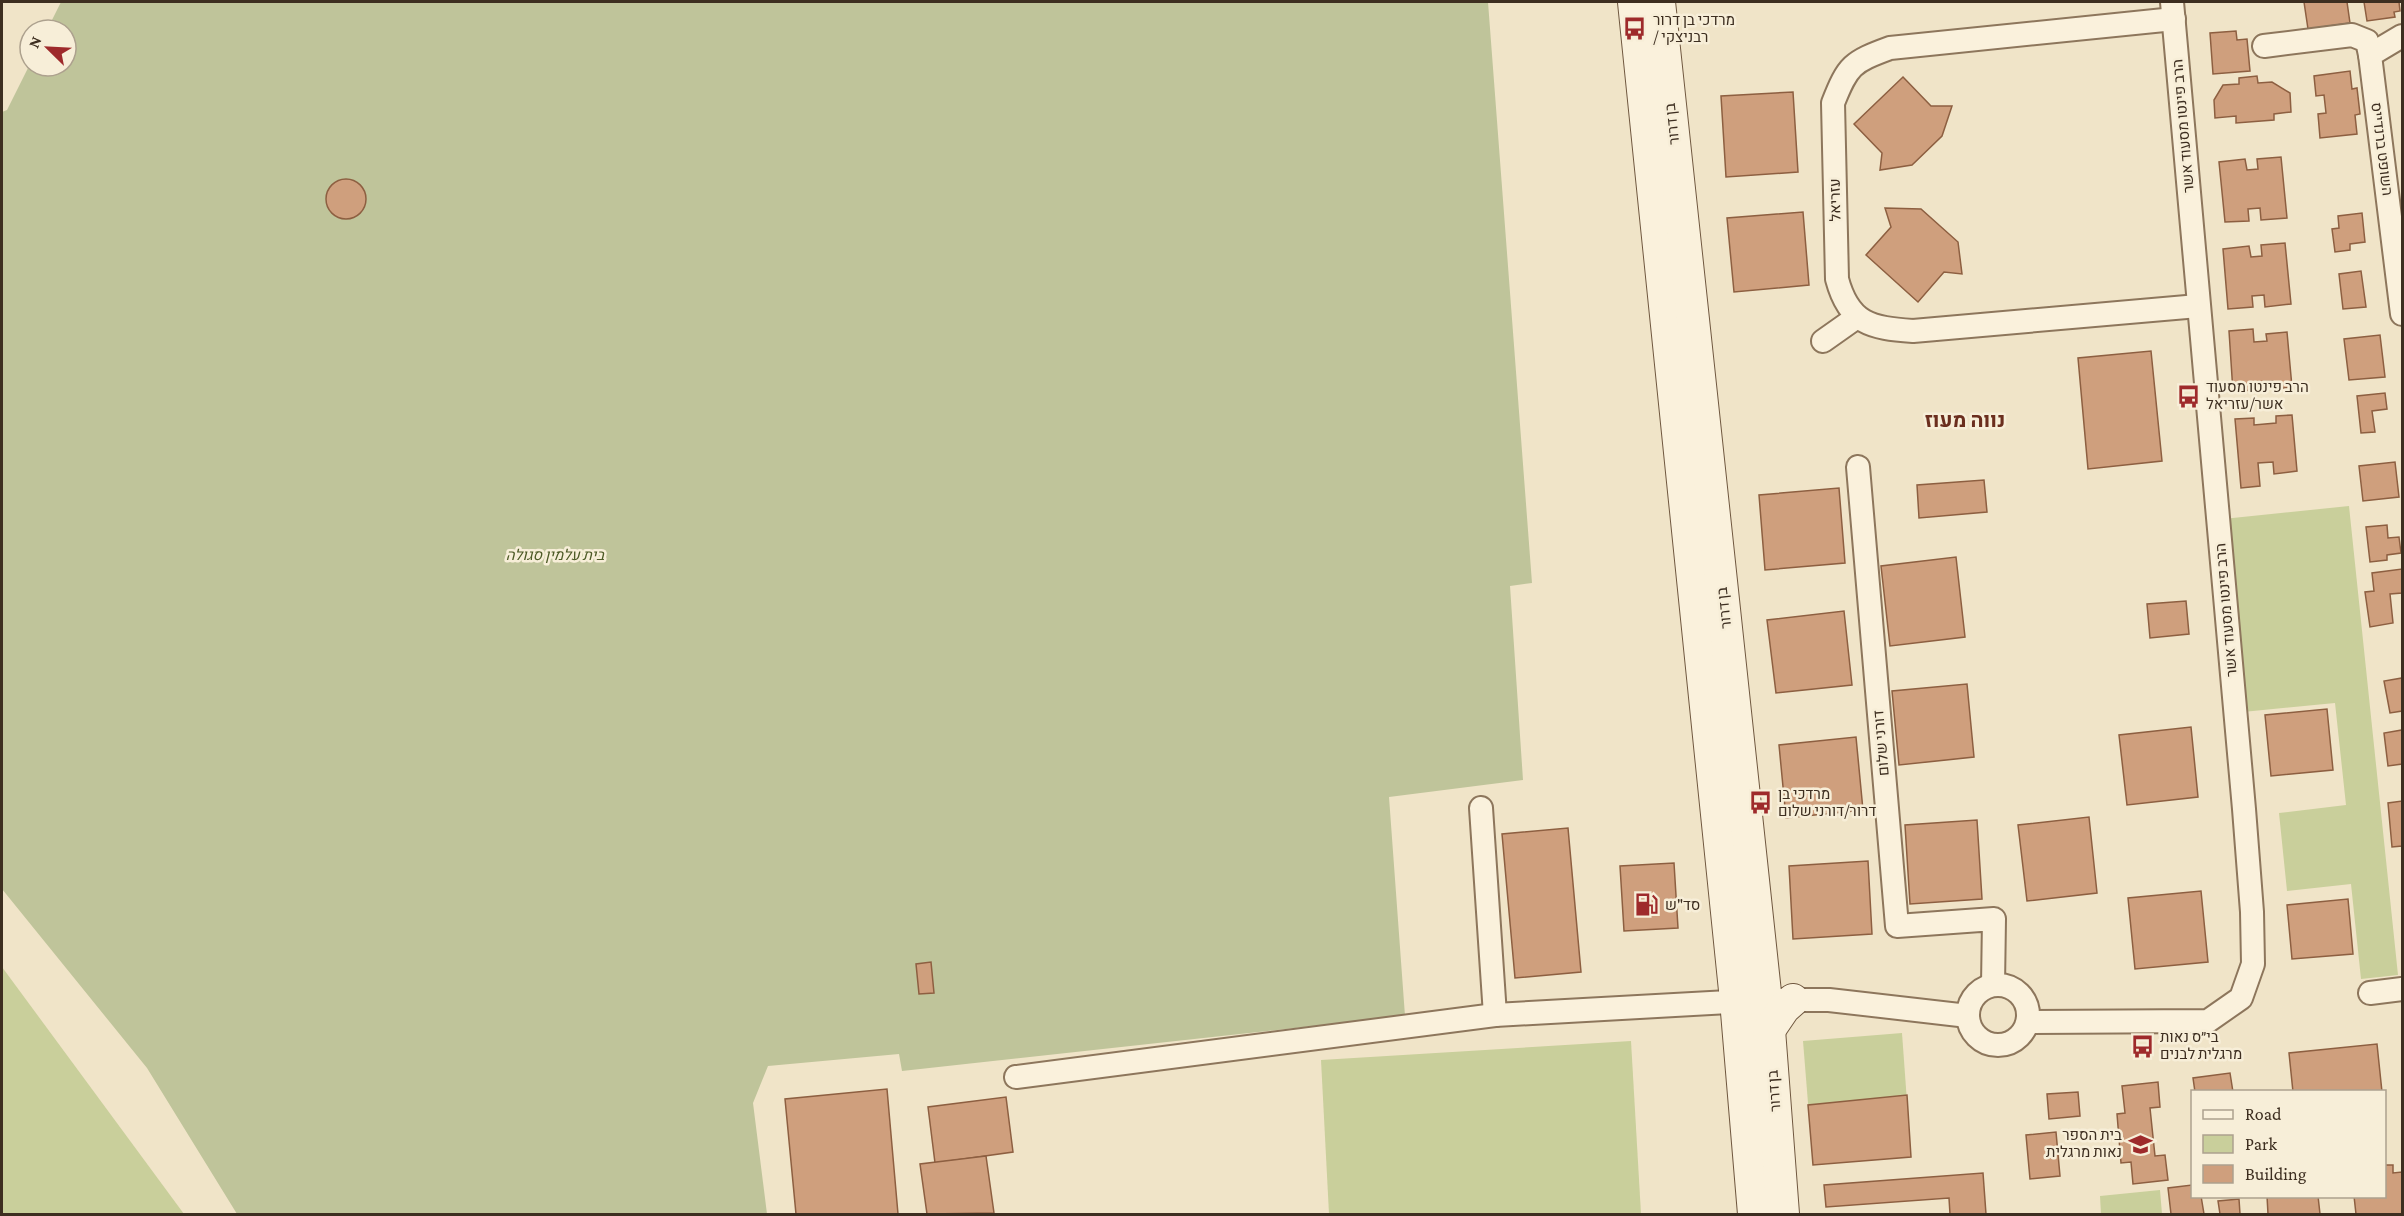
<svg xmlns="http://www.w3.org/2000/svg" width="2404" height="1216" font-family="'Crimson Pro',Heebo,serif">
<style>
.green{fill:#c9cf9b}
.cemetery{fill:#bfc49a}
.building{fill:#cf9f7d;stroke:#8d5f41;stroke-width:1.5}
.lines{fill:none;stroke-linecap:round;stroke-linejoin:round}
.street-casing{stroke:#8d765c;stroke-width:26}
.secondary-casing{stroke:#6f573f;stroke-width:34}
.street{stroke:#faf1dc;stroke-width:22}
.secondary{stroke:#faf1dc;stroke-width:32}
.labels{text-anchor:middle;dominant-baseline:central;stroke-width:5;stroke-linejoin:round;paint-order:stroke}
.poi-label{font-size:15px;fill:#3d2e20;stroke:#f7eed8;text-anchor:start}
.street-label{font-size:15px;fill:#3d2e20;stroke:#f7eed8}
.park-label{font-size:15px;font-style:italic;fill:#4d5a26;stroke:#f7eed8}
.district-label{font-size:21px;font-weight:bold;fill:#6b2e1e;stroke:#f7eed8}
</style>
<rect width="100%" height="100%" fill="#f0e4c8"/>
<g class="green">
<polygon points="2349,506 2398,975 2361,979 2351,884 2287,891 2279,813 2346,805 2335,703 2243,712 2223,519"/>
<polygon points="2,967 184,1214 2,1214"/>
<polygon points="1902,1033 1911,1157 1813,1165 1803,1041"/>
<polygon points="1631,1041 1641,1214 1329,1214 1321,1060"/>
<polygon points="2160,1190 2162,1214 2101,1214 2100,1196"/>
</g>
<polygon class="cemetery" points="61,2 1488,2 1532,583 1510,586 1523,780 1389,797 1405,1016 902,1071 899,1054 768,1066 753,1103 767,1214 237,1214 147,1068 2,889 2,112 7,110 30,64 30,66 66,66 66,30 47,30"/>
<g class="building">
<polygon points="2304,2 2347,2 2350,23 2308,29"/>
<polygon points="2364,2 2399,2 2400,11 2394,12 2395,17 2367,21"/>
<polygon points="2236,31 2237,40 2247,39 2250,71 2213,74 2210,33"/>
<polygon points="2350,71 2352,89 2357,88 2360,114 2355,115 2357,134 2320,138 2318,114 2326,113 2324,95 2316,96 2314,76"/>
<polygon points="2257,76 2258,83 2272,82 2290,93 2291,112 2274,114 2274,120 2236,123 2236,116 2215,118 2214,100 2223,85 2239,84 2239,78"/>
<polygon points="1903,77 1931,106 1952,106 1942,136 1912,165 1880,170 1882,153 1854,124"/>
<polygon points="1793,92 1798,172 1726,177 1721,96"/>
<polygon points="2281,157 2287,218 2261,220 2260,208 2248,209 2249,221 2225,222 2219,162 2245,159 2247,170 2258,169 2257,159"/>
<circle cx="346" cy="199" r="20"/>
<polygon points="1885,208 1921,209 1958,242 1962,274 1944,272 1918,302 1866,255 1891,227"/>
<polygon points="1803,212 1809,285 1734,292 1727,218"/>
<polygon points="2362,213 2365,242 2350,244 2350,250 2335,252 2332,229 2339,228 2338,216"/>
<polygon points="2285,243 2291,304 2265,307 2264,295 2252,296 2253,307 2228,309 2223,249 2249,246 2251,257 2262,256 2261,245"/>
<polygon points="2361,271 2366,307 2343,309 2339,274"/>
<polygon points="2253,329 2254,342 2267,341 2266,334 2287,332 2292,387 2274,389 2273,381 2251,382 2251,390 2233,392 2229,331"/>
<polygon points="2380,335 2385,377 2349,380 2344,339"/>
<polygon points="2151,351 2162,461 2088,469 2078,358"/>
<polygon points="2385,393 2387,409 2372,411 2375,432 2361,433 2357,396"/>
<polygon points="2292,415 2297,471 2274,474 2273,462 2258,463 2260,486 2241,488 2235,419 2254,418 2254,425 2276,423 2276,416"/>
<polygon points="2395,462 2399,497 2363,501 2359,466"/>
<polygon points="1984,480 1987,512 1919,518 1917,485"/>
<polygon points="1839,488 1845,563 1765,570 1759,495"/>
<polygon points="2387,525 2388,538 2399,537 2401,553 2387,555 2387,560 2370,562 2366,527"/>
<polygon points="1956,557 1965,637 1890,646 1881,566"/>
<polygon points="2402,569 2402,593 2390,594 2393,623 2370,627 2365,592 2374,591 2372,573"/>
<polygon points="2186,601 2189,634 2150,638 2147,604"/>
<polygon points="1844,611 1852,685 1776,693 1767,620"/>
<polygon points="2402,678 2402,711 2390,713 2384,681"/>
<polygon points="1967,684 1974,757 1899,765 1892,691"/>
<polygon points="2327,709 2333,770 2271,776 2265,715"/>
<polygon points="2191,727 2198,797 2127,805 2119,735"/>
<polygon points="2402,730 2402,764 2388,766 2384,733"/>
<polygon points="1856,737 1863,810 1786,818 1779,745"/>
<polygon points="2402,801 2402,846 2392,847 2388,803"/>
<polygon points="2089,817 2097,893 2027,901 2018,825"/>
<polygon points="1977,820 1982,899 1910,904 1905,825"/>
<polygon points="1568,828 1581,972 1515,978 1502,834"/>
<polygon points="1868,861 1872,934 1793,939 1789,866"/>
<polygon points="1674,863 1678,928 1624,931 1620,866"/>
<polygon points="2201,891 2208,962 2135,969 2128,898"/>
<polygon points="2348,899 2353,954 2292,959 2287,905"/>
<polygon points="931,962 934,993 919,994 916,964"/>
<polygon points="2377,1044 2382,1092 2293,1092 2289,1053"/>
<polygon points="2230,1073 2233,1092 2195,1092 2193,1078"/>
<polygon points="2158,1082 2160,1107 2150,1108 2155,1156 2165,1155 2168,1180 2133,1184 2131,1162 2121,1163 2117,1114 2125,1113 2122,1086"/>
<polygon points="887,1089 898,1214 796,1214 785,1099"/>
<polygon points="2078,1092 2080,1116 2049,1119 2047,1094"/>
<polygon points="1907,1095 1911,1157 1813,1165 1808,1105"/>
<polygon points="1006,1097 1013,1152 935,1163 928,1107"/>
<polygon points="2056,1132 2060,1176 2030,1179 2026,1135"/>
<polygon points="986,1156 994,1213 927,1214 920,1164"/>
<polygon points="2384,1165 2393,1165 2393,1173 2402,1172 2402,1214 2356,1214 2354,1196 2384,1196"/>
<polygon points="1983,1173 1986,1214 1950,1214 1949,1198 1826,1207 1824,1185"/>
<polygon points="2192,1185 2192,1196 2201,1196 2204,1214 2171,1214 2168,1188"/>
<polygon points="2267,1196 2318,1196 2320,1214 2268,1214"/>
<polygon points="2239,1199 2240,1214 2220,1214 2218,1201"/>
</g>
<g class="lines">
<defs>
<g id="street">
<path d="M2174 19 1890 48C1852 62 1848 65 1833 103L1837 279C1849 324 1871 328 1913 331L2198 306"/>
<polyline points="2402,36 2370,55 2402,314"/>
<polyline points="2264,46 2352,35 2367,41 2370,55"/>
<polyline points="1823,341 1857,317"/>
<polyline points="1858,467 1897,926 1994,919 1993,985"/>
<polyline points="1481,808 1495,1015 1765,1000 1829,1000 1968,1016"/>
<circle cx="1998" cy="1015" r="30"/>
<polyline points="2370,993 2402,989"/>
<polyline points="2028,1022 2208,1021 2241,998 2253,964 2252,912 2244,809 2172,2"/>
<polyline points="1016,1077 1495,1015"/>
</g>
<g id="secondary">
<polyline points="1634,2 1736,1000 1754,1214"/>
<polyline points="1659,2 1769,1030 1783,1214"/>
<polyline points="1769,1030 1784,1008 1793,1000"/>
</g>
</defs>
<use href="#street" class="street-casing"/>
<use href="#secondary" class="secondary-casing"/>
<use href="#street" class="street"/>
<use href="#secondary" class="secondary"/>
</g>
<defs>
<symbol id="bus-bare" viewBox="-9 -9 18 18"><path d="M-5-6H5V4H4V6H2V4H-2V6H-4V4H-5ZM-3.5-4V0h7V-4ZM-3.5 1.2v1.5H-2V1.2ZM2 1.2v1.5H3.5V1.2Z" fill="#9e2a2b" stroke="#f7eed8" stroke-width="2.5" paint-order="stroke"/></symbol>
<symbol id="fuel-bare" viewBox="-9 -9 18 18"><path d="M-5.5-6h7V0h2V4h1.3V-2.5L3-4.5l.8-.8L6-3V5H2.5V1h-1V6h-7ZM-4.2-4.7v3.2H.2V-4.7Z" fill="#9e2a2b" stroke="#f7eed8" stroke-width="2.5" paint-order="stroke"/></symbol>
<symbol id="school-bare" viewBox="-9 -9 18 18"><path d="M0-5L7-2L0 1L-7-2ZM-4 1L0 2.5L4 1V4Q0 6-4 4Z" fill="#9e2a2b" stroke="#f7eed8" stroke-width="2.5" paint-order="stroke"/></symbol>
</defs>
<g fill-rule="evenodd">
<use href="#bus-bare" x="1618" y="12" width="33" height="33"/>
<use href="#bus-bare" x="2172" y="380" width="33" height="33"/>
<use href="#bus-bare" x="1744" y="786" width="33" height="33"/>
<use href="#fuel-bare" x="1630" y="888" width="33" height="33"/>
<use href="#bus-bare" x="2126" y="1030" width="33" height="33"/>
<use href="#school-bare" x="2124" y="1128" width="33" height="33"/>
</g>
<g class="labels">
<g class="poi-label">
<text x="1653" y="20">מרדכי בן דרור<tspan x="1653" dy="17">/ רבניצקי</tspan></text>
<text x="2206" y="387">הרב פינטו מסעוד<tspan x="2206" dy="17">אשר/עזריאל</tspan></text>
<text x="1778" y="794">מרדכי בן<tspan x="1778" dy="17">דרור/דורני שלום</tspan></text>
<text x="1665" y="905">סד"ש</text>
<text x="2160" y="1037">בי״ס נאות<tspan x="2160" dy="17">מרגלית לבנים</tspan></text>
<text x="2122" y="1135" text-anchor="end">בית הספר<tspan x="2122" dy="17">נאות מרגלית</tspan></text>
</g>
<g class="street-label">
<text transform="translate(1672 124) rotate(-96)">בן דרור</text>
<text transform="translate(2183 126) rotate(-95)">הרב פינטו מסעוד אשר</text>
<text transform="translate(2382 149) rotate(83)">השופט ברנדייס</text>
<text transform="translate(1835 200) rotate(-91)">עזריאל</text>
<text transform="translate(1724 608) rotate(-96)">בן דרור</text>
<text transform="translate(2226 610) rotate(-95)">הרב פינטו מסעוד אשר</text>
<text transform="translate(1881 743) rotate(-95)">דורני שלום</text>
<text transform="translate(1774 1091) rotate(-94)">בן דרור</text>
</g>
<g class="park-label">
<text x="555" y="555">בית עלמין סגולה</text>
</g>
<g class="district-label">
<text x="1965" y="420">נווה מעוז</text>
</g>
</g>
<rect width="2404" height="1216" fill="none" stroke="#3d2e20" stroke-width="6"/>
<rect x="2191" y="1090" width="195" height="108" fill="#f7eed8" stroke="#ada18e" stroke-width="1.5"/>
<rect x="2203" y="1110" width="30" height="9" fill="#faf1dc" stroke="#ada18e" stroke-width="1.5"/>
<text x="2245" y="1120" font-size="18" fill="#3d2e20">Road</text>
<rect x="2203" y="1135" width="30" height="18" fill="#c9cf9b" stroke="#ada18e" stroke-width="1.5"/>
<text x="2245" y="1150" font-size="18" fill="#3d2e20">Park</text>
<rect x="2203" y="1165" width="30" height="18" fill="#cf9f7d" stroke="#ada18e" stroke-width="1.5"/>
<text x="2245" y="1180" font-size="18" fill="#3d2e20">Building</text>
<g transform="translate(48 48) rotate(294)"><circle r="28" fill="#f7eed8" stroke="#ada18e" stroke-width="1.5"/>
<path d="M0-4.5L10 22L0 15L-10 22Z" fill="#9e2a2b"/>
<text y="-9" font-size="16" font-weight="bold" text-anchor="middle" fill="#3d2e20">N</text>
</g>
</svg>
